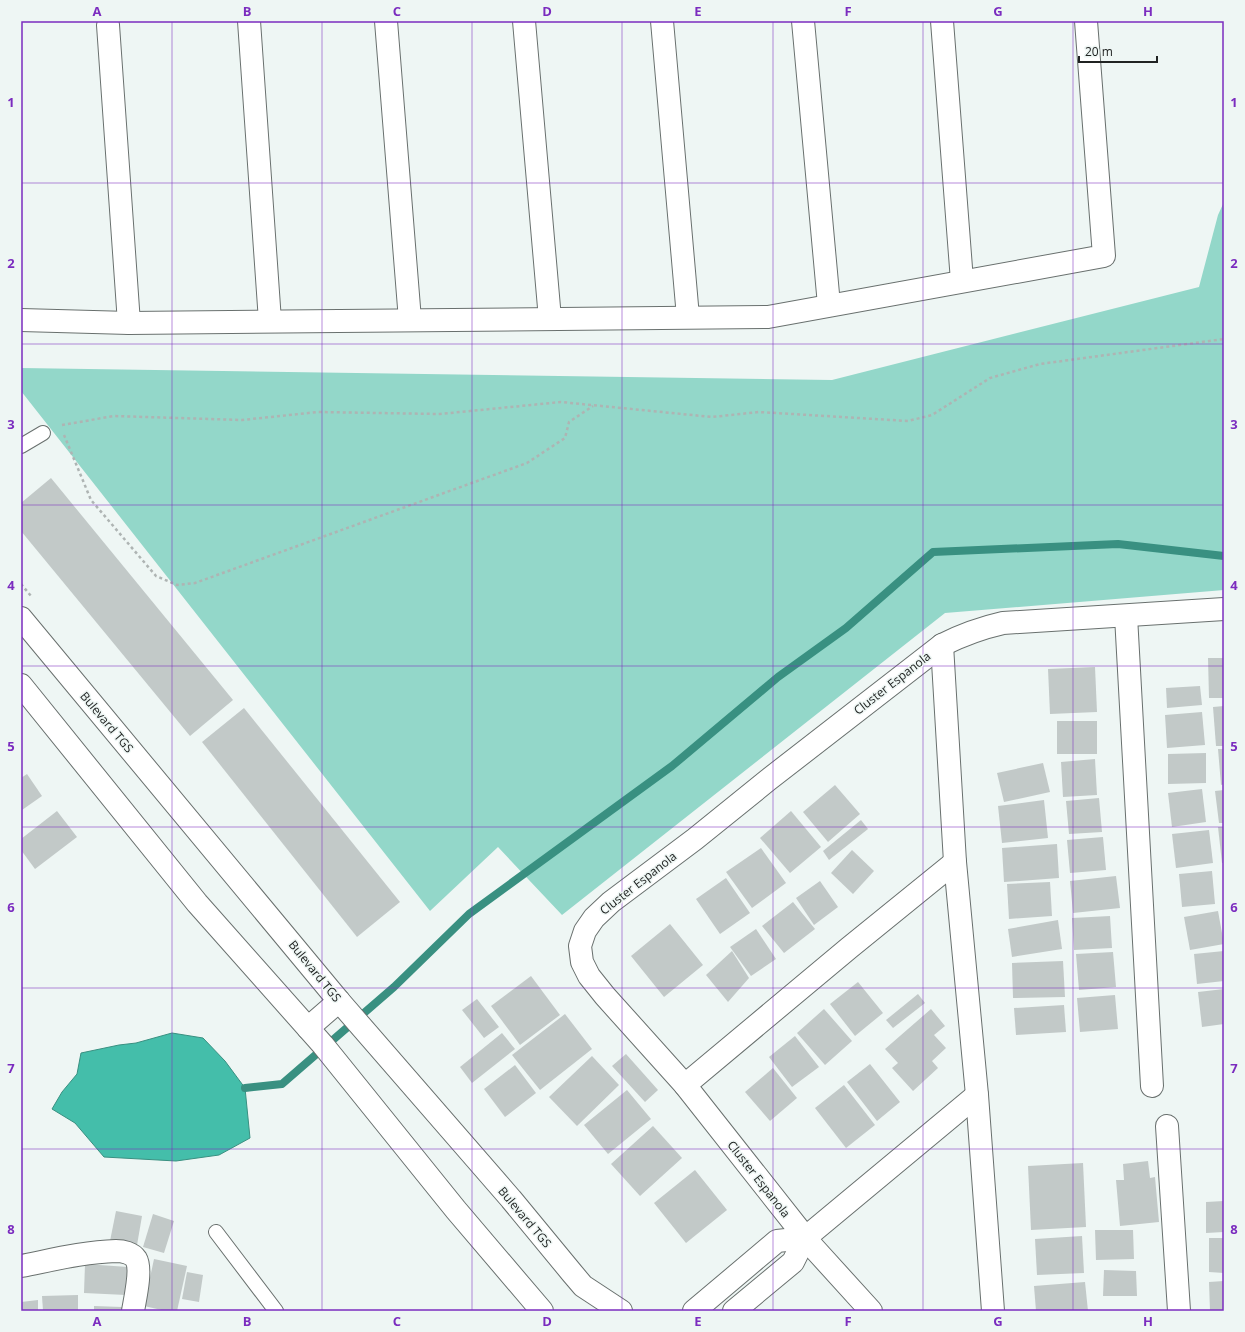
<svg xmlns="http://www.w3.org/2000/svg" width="1245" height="1332" font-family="'Open Sans',sans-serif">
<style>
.green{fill:#93d7c9}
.water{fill:#44beaa;stroke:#399081}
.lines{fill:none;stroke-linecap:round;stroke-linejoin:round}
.stream{stroke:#399081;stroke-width:8}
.building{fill:#c2c9c8}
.service-casing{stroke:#69706e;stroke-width:16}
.minor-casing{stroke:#69706e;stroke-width:24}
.path{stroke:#aeb4b3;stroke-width:2.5;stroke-dasharray:3 3;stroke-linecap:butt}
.service{stroke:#fff;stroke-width:14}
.minor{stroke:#fff;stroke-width:22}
.grid{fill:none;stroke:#7b2cbf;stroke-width:1;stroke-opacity:0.55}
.labels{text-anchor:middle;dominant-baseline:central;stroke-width:3;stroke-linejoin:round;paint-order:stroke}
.street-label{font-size:12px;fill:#202322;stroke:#eef6f4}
.neatline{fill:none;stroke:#7b2cbf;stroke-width:1.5}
.grid-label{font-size:13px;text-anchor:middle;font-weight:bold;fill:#7b2cbf}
</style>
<rect width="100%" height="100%" fill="#eef6f4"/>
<polygon class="green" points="1224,202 1224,590 945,613 562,915 498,847 430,911 21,391 21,368 832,380 1199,287 1218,215"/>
<polygon class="water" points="172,1033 203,1038 225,1061 245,1088 250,1138 219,1155 176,1161 104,1157 75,1123 52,1109 62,1092 77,1074 81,1053 119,1045 136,1043"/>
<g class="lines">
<polyline class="stream" points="245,1088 282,1084 394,987 469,914 672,766 778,677 846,628 933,552 1118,544 1224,556"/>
</g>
<g class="building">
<polygon points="51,478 233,700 190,736 21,531 21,503"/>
<polygon points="1208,658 1224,658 1224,698 1209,698"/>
<polygon points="1095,667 1097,712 1050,714 1048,669"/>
<polygon points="1200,686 1202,705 1167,708 1166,688"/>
<polygon points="1224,706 1224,746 1216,746 1213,707"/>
<polygon points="244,708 400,902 357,937 202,742"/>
<polygon points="1202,712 1205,745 1167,748 1165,715"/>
<rect x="1057" y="721" width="40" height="33"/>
<polygon points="1218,749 1224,749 1224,784 1221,785"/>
<polygon points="1206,753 1206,783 1168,784 1168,754"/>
<polygon points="1095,759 1097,795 1063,797 1061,762"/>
<polygon points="1043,763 1050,792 1004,802 997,773"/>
<polygon points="27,774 42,796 22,810 21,778"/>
<polygon points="835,785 860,814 828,842 803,812"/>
<polygon points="1202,789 1206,822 1172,827 1168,793"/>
<polygon points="1224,790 1224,823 1219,823 1215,791"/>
<polygon points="1099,798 1102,832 1069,834 1066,801"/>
<polygon points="1044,800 1048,838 1002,843 998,806"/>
<polygon points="57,811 77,837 35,869 21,850 21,839"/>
<polygon points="791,811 821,847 790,873 760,838"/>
<polygon points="861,820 868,829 829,860 823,851"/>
<polygon points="1218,827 1224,827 1224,863 1222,863"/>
<polygon points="1209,830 1213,863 1176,868 1172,834"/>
<polygon points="1103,837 1106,870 1070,873 1067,840"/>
<polygon points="1057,844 1059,878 1004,882 1002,848"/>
<polygon points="761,848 786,883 752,908 726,872"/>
<polygon points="852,850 874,871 853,894 831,873"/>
<polygon points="1212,871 1215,904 1182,907 1179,874"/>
<polygon points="1116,876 1120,908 1073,913 1070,881"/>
<polygon points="726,878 750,913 720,934 696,899"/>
<polygon points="820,881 838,907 814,925 796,898"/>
<polygon points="1050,882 1052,916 1009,919 1007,884"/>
<polygon points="793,902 815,929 784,953 762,926"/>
<polygon points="1218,911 1224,944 1190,950 1184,917"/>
<polygon points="1110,916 1112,948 1074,950 1072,918"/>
<polygon points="1058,920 1062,949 1012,957 1008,929"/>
<polygon points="670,924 703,965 664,997 631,956"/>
<polygon points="756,929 776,959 751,976 730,947"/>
<polygon points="732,951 749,978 728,1002 706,975"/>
<polygon points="1224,951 1224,981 1197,984 1194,954"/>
<polygon points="1113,952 1116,987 1079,990 1076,954"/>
<polygon points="1063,961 1065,997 1013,998 1012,963"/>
<polygon points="531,976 560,1015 520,1045 491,1006"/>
<polygon points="858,982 883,1013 855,1036 830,1004"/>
<polygon points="1224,989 1224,1024 1202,1027 1198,992"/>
<polygon points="918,994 925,1003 893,1028 886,1020"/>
<polygon points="1115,995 1118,1029 1080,1032 1077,998"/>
<polygon points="477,999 499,1027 484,1038 462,1010"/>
<polygon points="1064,1005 1066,1032 1016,1035 1014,1008"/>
<polygon points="824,1009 852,1041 825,1065 797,1033"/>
<polygon points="931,1009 945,1026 934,1035 946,1048 932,1061 938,1068 913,1091 892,1068 898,1063 885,1049"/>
<polygon points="565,1014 592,1049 540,1090 512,1055"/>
<polygon points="502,1033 515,1049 472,1083 460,1067"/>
<polygon points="795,1036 819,1067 792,1087 769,1057"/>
<polygon points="626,1054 658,1090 645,1102 612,1066"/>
<polygon points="592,1056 619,1085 577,1126 549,1097"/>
<polygon points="870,1064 900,1102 877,1121 847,1082"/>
<polygon points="515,1065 536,1093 505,1117 484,1089"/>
<polygon points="773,1068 797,1098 770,1121 745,1092"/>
<polygon points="844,1085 875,1125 846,1148 815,1108"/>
<polygon points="627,1090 651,1119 608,1154 584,1125"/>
<polygon points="653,1126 682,1158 640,1196 611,1164"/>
<polygon points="1148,1161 1150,1178 1155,1177 1159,1222 1120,1226 1116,1180 1124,1180 1123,1164"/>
<polygon points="1083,1163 1086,1227 1031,1230 1028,1166"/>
<polygon points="695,1170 727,1210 686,1243 654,1203"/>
<polygon points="1224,1201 1224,1232 1206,1233 1206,1202"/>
<polygon points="116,1211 142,1216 136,1251 109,1246"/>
<polygon points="153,1214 174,1221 164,1253 143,1247"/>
<polygon points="1095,1230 1133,1230 1134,1259 1096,1260"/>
<polygon points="1082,1236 1084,1273 1037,1275 1035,1239"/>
<polygon points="1209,1238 1224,1238 1224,1273 1209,1272"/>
<polygon points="154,1259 187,1266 177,1311 166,1311 144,1306"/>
<polygon points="85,1264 128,1267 126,1295 84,1293"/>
<polygon points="1104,1270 1136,1271 1137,1296 1103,1296"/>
<polygon points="187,1272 203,1275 199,1302 182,1299"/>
<polygon points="1224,1281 1224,1311 1210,1311 1209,1282"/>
<polygon points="1085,1282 1088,1311 1036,1311 1034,1286"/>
<polygon points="78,1295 78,1311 43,1311 42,1296"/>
<polygon points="38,1300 38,1311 21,1311 21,1302"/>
<polygon points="94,1306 122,1307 122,1311 94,1311"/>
</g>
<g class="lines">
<defs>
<g id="service">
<polyline points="21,446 43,433"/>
<polyline points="216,1232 276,1311"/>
</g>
<g id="minor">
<polyline points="249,21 270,321"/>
<polyline points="386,21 410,320"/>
<polyline points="524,21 550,319"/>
<polyline points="662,21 688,317"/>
<polyline points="803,21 829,305"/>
<polyline points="942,21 962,281"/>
<polyline points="108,25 129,323"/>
<polyline points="21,320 129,323 768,317 1104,256 1086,21"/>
<polyline points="1126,616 1152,1086"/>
<polyline points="21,618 339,1001 511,1199 572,1273 583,1286 621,1311"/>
<polyline points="942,645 955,862 977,1095 993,1311"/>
<polyline points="21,685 197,903 323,1045 456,1210 542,1311"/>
<polyline points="308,1028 339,1001"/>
<polyline points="685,1085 849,948 955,862"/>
<polyline points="1167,1126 1179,1311"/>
<path d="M21 1266C52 1260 84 1252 116 1251 123 1251 132 1253 136 1259 142 1269 135 1299 133 1311"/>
<polyline points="694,1311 777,1241 805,1238"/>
<polyline points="734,1311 793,1262 805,1238 977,1095"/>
<path d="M871 1311 812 1246 685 1085 605 996 589 976 582 962 580 946 585 931 594 918 611 902 695 839 768 780 942 645C962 635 981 628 1003 623L1224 609"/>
</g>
</defs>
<use href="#service" class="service-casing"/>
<use href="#minor" class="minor-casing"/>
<g class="path">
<polyline points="62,425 114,416 242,420 318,412 440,414 561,402 712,417 759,412 908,421 932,415 990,378 1040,364 1224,339"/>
<polyline points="64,435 91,500 156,576 177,585 195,583 527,463 565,438 569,422 593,406"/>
<polyline points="21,584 31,596"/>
</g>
<use href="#service" class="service"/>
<use href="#minor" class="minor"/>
</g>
<path class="grid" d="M172 21V1311M322 21V1311M472 21V1311M622 21V1311M773 21V1311M923 21V1311M1073 21V1311M21 183H1224M21 344H1224M21 505H1224M21 666H1224M21 827H1224M21 988H1224M21 1149H1224"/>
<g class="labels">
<g class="street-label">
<text transform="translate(892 683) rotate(-38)">Cluster Espanola</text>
<text transform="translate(107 722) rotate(50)">Bulevard TGS</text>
<text transform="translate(638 883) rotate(-38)">Cluster Espanola</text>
<text transform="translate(315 971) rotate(51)">Bulevard TGS</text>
<text transform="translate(759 1179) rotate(52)">Cluster Espanola</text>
<text transform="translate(525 1217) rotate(50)">Bulevard TGS</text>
</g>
</g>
<rect width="1245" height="1332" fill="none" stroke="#eef6f4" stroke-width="44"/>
<path d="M1079 56v6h78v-6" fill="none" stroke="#202322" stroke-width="2"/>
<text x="1085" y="56" font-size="12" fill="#202322" stroke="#eef6f4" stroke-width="3" paint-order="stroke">20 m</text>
<rect x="22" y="22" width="1201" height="1288" class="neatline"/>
<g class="grid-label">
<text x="97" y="16">A</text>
<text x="247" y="16">B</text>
<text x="397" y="16">C</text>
<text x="547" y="16">D</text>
<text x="698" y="16">E</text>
<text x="848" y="16">F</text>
<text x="998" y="16">G</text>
<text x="1148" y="16">H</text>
<text x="11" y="107">1</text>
<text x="1234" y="107">1</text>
<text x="11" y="268">2</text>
<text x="1234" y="268">2</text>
<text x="11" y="429">3</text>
<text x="1234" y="429">3</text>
<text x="11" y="590">4</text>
<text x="1234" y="590">4</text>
<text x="11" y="751">5</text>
<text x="1234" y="751">5</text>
<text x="11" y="912">6</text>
<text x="1234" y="912">6</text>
<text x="11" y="1073">7</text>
<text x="1234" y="1073">7</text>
<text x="11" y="1234">8</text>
<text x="1234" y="1234">8</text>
<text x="97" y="1326">A</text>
<text x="247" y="1326">B</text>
<text x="397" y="1326">C</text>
<text x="547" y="1326">D</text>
<text x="698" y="1326">E</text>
<text x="848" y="1326">F</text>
<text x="998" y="1326">G</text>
<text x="1148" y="1326">H</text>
</g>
</svg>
